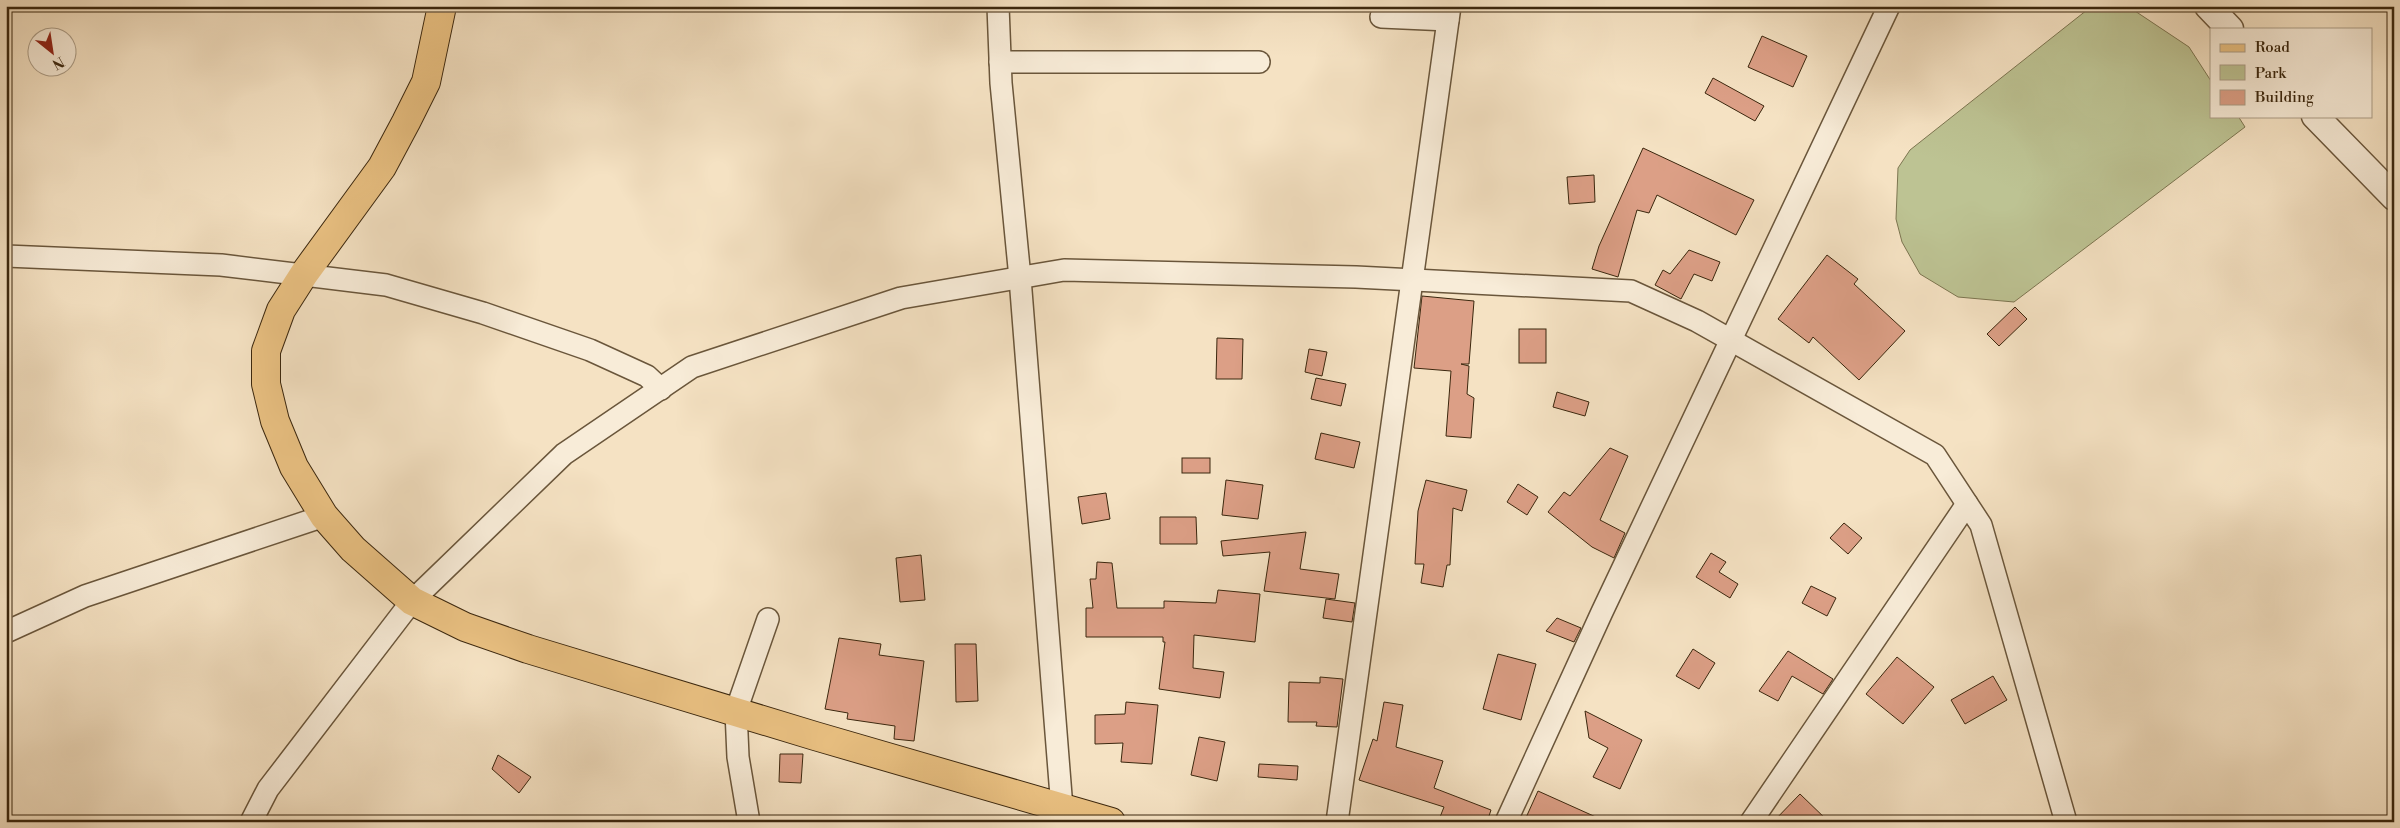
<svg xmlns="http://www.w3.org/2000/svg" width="2400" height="828" font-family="'Libre Bodoni',serif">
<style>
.green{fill:#bdc393;stroke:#7c7550}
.building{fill:#dc9f86;stroke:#3b270e}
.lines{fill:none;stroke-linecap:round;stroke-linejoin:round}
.minor-casing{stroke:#6a563b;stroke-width:24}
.tertiary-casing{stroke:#6a563b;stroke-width:29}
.primary-casing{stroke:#3b270e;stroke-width:30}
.minor{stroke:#f8ecd8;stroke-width:21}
.tertiary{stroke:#f8ecd8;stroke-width:26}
.primary{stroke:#eac182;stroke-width:28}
</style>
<rect width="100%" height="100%" fill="#f5e2c3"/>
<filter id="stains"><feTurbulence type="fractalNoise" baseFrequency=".004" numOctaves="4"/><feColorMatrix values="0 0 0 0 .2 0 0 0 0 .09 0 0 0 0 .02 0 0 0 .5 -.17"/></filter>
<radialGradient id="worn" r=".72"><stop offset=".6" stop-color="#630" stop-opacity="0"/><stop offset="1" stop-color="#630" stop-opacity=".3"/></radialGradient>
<polygon class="green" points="2092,6 2129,7 2189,47 2211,81 2211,116 2238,116 2245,127 2014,302 1958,297 1920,274 1902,242 1896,219 1898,168 1910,150"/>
<g class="building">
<polygon points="1762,36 1807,56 1793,87 1748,67"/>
<polygon points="1713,78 1764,106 1755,121 1705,93"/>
<polygon points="1643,148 1754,200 1736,235 1657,195 1649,213 1637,210 1618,277 1592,269 1599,246"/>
<polygon points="1594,175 1595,202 1569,204 1567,177"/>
<polygon points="1689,250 1720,262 1712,281 1694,274 1681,299 1655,285 1663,270 1670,274"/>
<polygon points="1827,255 1858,279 1854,284 1905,331 1859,380 1813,337 1809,343 1778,319"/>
<polygon points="1422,296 1474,301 1469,364 1461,364 1469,366 1467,394 1474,398 1471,438 1446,436 1451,371 1414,368"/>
<polygon points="2015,307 2027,319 1999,346 1987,334"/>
<rect x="1519" y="329" width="27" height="34"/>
<polygon points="1217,338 1243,339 1242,379 1216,379"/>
<polygon points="1309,349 1327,352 1322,376 1305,372"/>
<polygon points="1316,378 1346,384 1341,406 1311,399"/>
<polygon points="1557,392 1589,402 1585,416 1553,407"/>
<polygon points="1321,433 1360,442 1354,468 1315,459"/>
<polygon points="1610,448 1628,456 1600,520 1625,533 1614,558 1592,547 1548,512 1564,492 1570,496"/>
<rect x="1182" y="458" width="28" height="15"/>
<polygon points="1226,480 1263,485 1258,519 1222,515"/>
<polygon points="1426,480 1467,490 1462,511 1453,508 1450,565 1447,565 1443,587 1421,583 1424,564 1415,564 1418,511"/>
<polygon points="1518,484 1538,497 1527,515 1507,502"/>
<polygon points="1106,493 1110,519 1082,524 1078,497"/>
<polygon points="1160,517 1196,517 1197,544 1160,544"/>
<polygon points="1844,523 1862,538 1848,554 1830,538"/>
<polygon points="1306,532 1300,569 1339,574 1335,599 1264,591 1270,552 1223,556 1221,541"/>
<polygon points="1711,553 1726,562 1719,572 1738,584 1730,598 1696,577"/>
<polygon points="921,555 925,600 900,602 896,558"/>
<polygon points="1097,562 1112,563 1117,608 1164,608 1164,601 1216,603 1218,590 1260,594 1255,642 1194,635 1193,668 1224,672 1220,698 1159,689 1165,642 1163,642 1163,637 1086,637 1086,608 1093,608 1090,579 1096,579"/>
<polygon points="1811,586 1836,598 1827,616 1802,603"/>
<polygon points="1326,599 1355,603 1352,622 1323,618"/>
<polygon points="1557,618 1581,628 1574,642 1546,631"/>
<polygon points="839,638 881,644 879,655 924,661 914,741 894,739 895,726 847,719 848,713 825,709"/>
<polygon points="955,644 976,644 978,701 956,702"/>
<polygon points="1693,649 1715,663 1699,689 1676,676"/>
<polygon points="1788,651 1833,679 1823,694 1792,676 1778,701 1759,691"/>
<polygon points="1498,654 1536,664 1521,720 1483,709"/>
<polygon points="1897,657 1934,687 1903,724 1866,694"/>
<polygon points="1993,676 2007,700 1965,724 1951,700"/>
<polygon points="1320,677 1343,679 1337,727 1316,726 1317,722 1288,722 1289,682 1320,683"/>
<polygon points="1126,702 1158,705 1152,764 1121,762 1123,743 1095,744 1095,715 1125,714"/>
<polygon points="1384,702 1403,705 1396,747 1443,761 1434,788 1491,810 1487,822 1438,822 1444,807 1359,780 1373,739 1377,741"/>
<polygon points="1585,711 1642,740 1620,789 1593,777 1608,748 1589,738"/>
<polygon points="1199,737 1225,742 1217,781 1191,775"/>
<polygon points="780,754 803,754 801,783 779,782"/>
<polygon points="498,755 531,777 519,793 492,769"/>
<polygon points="1259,764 1298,766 1297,780 1258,777"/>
<polygon points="1538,791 1607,822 1524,822"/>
<polygon points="1800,794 1829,822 1773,822"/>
</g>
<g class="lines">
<defs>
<g id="minor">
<polyline points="998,6 1001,83 1020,278 1063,821"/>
<polyline points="1381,17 1448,20"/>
<polyline points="1000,62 1259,62"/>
<polyline points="6,256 221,265 386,285 483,313 590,350 647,376 661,389"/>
<polyline points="6,632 85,596 324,516"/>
<polyline points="251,822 268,789 412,601 564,454 692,367 901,298 1064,270 1356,277 1631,291 1697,321 1935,455 1981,525 2066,822"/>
<polyline points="749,822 738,757 736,711 768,619"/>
<polyline points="1337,822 1450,6"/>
<polyline points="1506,822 1602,612 1889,6"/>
<polyline points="1751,822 1967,504"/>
</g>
<g id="tertiary">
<polyline points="2208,6 2230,29"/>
<polyline points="2315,116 2394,197"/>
</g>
<polyline id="primary" points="442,6 426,82 406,122 382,167 304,274 281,310 266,351 266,384 275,421 294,467 324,516 353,549 412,601 465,627 528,649 815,736 1111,822"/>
</defs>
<use href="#minor" class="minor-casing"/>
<use href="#tertiary" class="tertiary-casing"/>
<use href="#primary" class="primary-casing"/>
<use href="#minor" class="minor"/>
<use href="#tertiary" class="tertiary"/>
<use href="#primary" class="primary"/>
</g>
<rect width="2400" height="828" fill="none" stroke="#f5e2c3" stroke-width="25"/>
<rect x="8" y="8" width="2385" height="813" fill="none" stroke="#3b270e" stroke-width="2.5"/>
<rect x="12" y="12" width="2375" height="803" fill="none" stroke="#3b270e"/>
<rect x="2210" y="28" width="162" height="90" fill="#f8ecd8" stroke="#ac9d87"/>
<rect x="2220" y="44" width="25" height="8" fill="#eac182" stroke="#ac9d87"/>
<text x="2255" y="52" font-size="15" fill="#3b270e">Road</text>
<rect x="2220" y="65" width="25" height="15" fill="#bdc393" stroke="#ac9d87"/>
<text x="2255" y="78" font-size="15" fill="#3b270e">Park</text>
<rect x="2220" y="90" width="25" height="15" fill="#dc9f86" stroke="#ac9d87"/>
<text x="2255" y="102" font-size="15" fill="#3b270e">Building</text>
<g transform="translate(52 52) rotate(150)"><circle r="24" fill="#f8ecd8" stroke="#ac9d87"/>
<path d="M0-4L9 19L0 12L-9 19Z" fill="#8f2418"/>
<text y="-8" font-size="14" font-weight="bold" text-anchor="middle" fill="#3b270e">N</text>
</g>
<rect width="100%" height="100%" filter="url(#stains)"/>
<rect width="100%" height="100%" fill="url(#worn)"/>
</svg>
